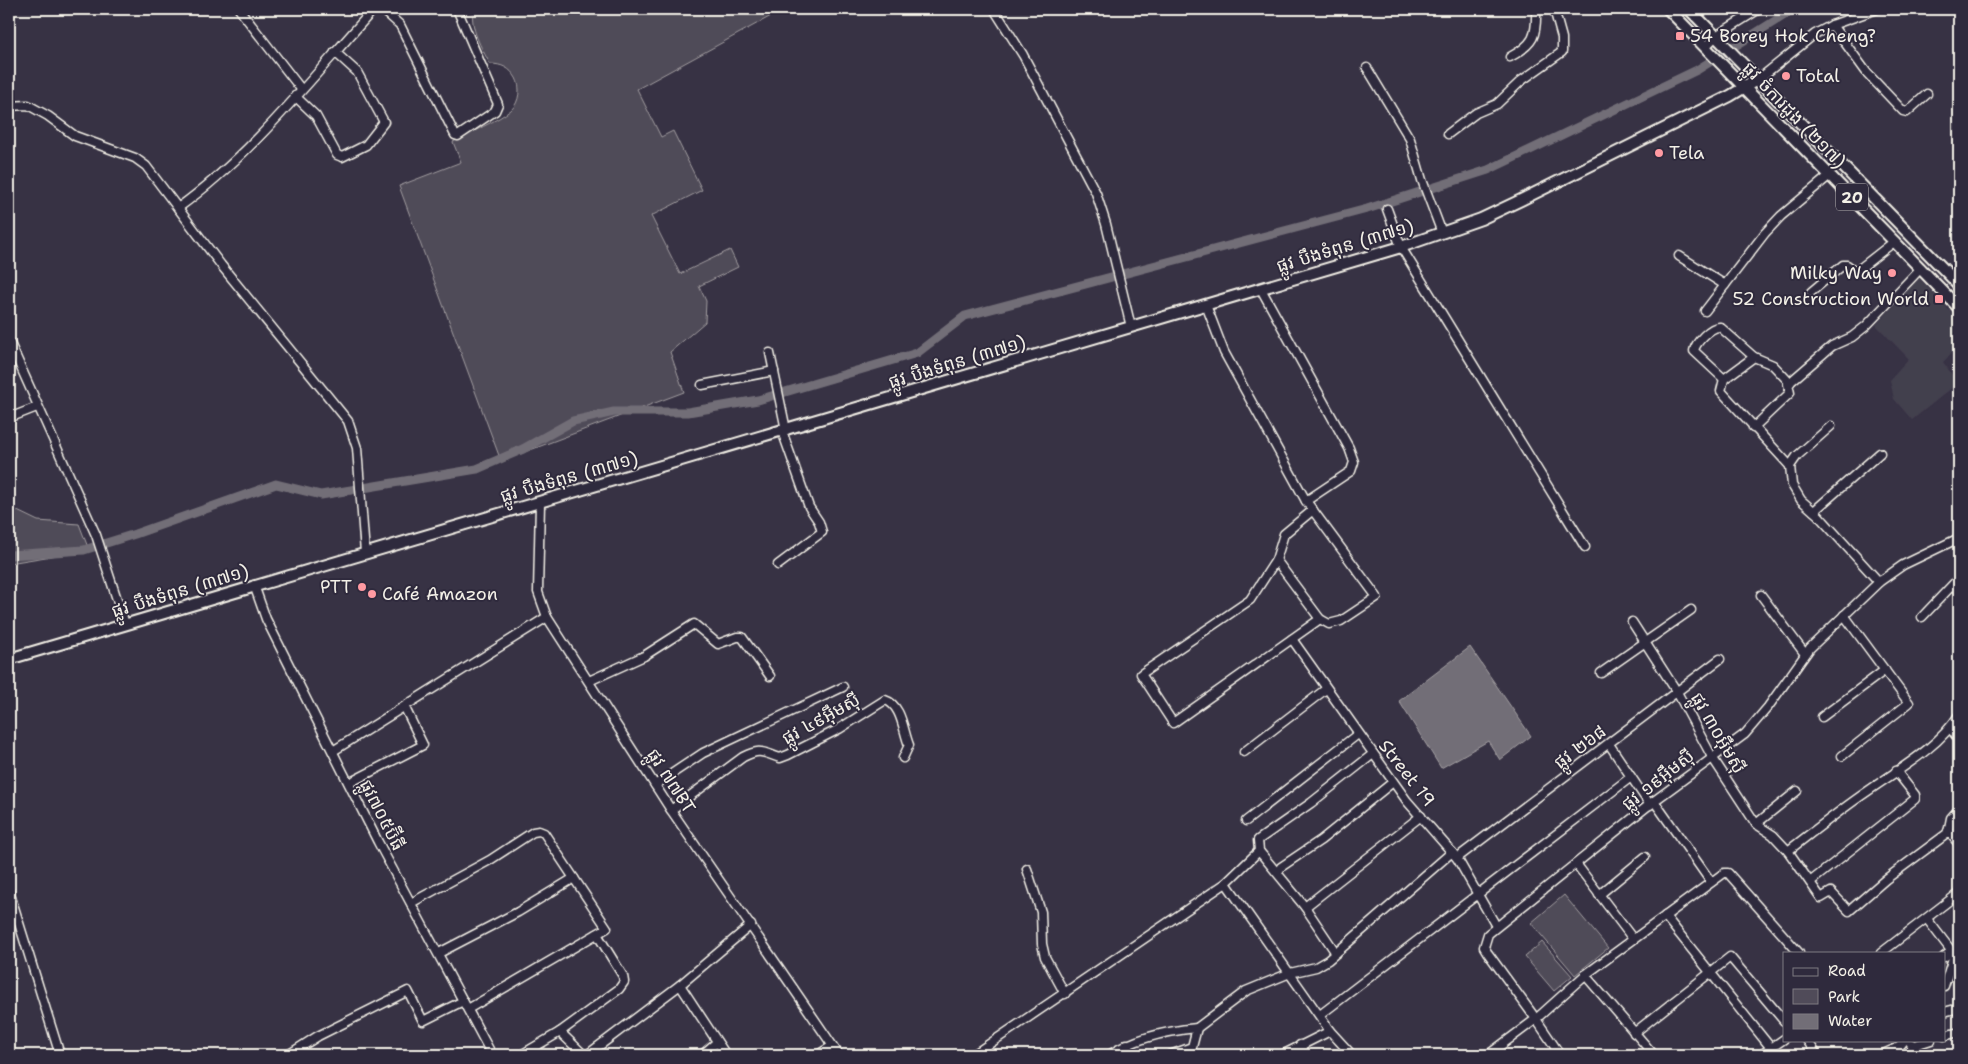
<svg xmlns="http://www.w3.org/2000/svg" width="1968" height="1064" font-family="'Shantell Sans','Noto Sans Khmer',sans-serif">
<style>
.built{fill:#433f4e}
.green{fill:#504b59;stroke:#a29ea0}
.water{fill:#726e77;stroke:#a6a2a4}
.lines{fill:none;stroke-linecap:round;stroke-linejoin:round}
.canal{stroke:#726e77;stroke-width:9}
.minor-casing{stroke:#f4f1e8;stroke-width:11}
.major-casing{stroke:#f4f1e8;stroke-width:14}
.minor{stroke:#2f2a3d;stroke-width:8}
.major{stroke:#2f2a3d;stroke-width:10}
.poi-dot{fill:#ff9aa2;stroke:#2f2a3d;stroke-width:2}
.labels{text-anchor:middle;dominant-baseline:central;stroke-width:4;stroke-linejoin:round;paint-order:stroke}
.shield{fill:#2f2a3d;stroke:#b9b5b5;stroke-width:1}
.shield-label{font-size:16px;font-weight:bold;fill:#f4f1e8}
.poi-label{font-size:18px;fill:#f4f1e8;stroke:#2f2a3d;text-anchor:start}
.street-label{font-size:18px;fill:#f4f1e8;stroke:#2f2a3d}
</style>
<rect width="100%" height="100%" fill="#373244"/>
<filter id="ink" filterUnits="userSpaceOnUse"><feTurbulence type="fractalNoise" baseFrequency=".02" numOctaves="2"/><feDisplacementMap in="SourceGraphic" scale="10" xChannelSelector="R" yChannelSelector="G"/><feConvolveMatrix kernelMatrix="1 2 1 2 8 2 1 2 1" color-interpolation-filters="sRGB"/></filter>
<g filter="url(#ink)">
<polygon class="built" points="1919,278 1959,321 1959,346 1943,362 1958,383 1912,420 1894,399 1890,380 1909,359 1876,325"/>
<g class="green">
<path d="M473 9H784L637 89 661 137 673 131 702 190 651 216 680 274 730 250 738 267 699 286 706 301 705 322 670 352 684 392 501 461 399 186 461 162 453 142C469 133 499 120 511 110 520 102 521 87 516 78 510 68 502 64 490 64 481 47 470 29 473 9Z"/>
<polygon points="9,507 38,521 79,524 89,550 9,563"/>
<polygon points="1564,895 1608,948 1575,975 1531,923"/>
<polygon points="1542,942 1572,976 1554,991 1525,957"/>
</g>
<polygon class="water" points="1470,647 1531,736 1500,760 1488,741 1441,768 1399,701"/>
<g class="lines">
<polyline class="canal" points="9,555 84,550 135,534 276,484 321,495 477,469 523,449 573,421 614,412 688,412 758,400 917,353 965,316 1367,209 1488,170 1697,70 1794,9"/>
<defs>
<g id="minor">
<polyline points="239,9 301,89"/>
<polyline points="382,9 400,25 455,135 458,136 495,111 498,104 457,9"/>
<polyline points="994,9 1023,55 1096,193 1106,224 1131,327"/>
<polyline points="1832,25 1867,73 1903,111 1907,112 1927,94"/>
<polyline points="1705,47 1716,36 1759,9"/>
<path d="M1510 57C1534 44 1537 36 1536 9"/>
<polyline points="1367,68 1410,139 1422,180 1442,233"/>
<polyline points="1760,78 1815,34 1832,25 1877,9"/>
<polyline points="295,96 316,116 337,155 342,157 366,145 384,122 357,72 335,52"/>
<polyline points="9,106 28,105 48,116 75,136 135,158 146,166 221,265 348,421 357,448 365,553"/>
<polyline points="1448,134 1476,113 1497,104 1521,81 1562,52 1562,38 1554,9"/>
<path d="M178 208C253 154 312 77 374 9"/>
<polyline points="1387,209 1401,247 1585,547"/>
<polyline points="1679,256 1725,285"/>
<polyline points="1261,289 1349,448 1354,462 1351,471 1306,501"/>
<polyline points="1811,292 1843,265 1847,265 1855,271 1858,270 1895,241"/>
<polyline points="1206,305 1224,352 1306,501 1377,597 1341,621 1329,624 1320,619 1276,560"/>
<polyline points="1705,311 1765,233 1781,216 1830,175"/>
<polyline points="9,341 96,535 125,624"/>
<polyline points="770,353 786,430"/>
<path d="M1724 379 1694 351C1695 343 1711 326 1720 327L1754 357"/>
<polyline points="1790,383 1773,365 1754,357 1724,379 1721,391 1790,466 1792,485 1801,500 1818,515 1879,582"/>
<polyline points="702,385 774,371"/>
<polyline points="9,418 37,407"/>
<polyline points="1753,428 1790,393 1788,384 1832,346 1852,337 1866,326 1921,268"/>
<polyline points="1790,466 1797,456 1831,426"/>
<polyline points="540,503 538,592 547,617 671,810 839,1055"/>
<polyline points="1313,510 1284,534 1276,560 1250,600 1141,674 1173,723 1320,619"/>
<polyline points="1814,511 1880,453"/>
<polyline points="778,565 822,532 819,522 809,507 782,431"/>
<polyline points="254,585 266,619 378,842 492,1055"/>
<polyline points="1761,595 1805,654"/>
<polyline points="1922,617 1959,578"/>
<polyline points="1632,622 1677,692 1712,757 1756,824 1773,835 1788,851 1821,898 1831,892 1849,911 1886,879 1948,833 1951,818 1959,809"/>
<polyline points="1292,639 1407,801 1457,858 1496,926"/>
<polyline points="1601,673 1691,610"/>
<polyline points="589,681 644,656 694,624 718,644 737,637 742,637 770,676"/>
<polyline points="1822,717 1885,670"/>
<polyline points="1951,729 1959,740"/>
<polyline points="1609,744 1650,805"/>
<polyline points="333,751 547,617"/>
<polyline points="1244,752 1326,689"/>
<polyline points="1842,756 1909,703 1844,615"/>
<polyline points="349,783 423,745 405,708"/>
<polyline points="655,785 703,753 843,687"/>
<polyline points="1654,801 1711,882"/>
<path d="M671 810 743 757C761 748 762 752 780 758L788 755 839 729 885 700C902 705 903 731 909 745L903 758"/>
<polyline points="1246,821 1358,734"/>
<polyline points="1756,824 1797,791"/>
<polyline points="1948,831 1959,844"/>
<path d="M1788 851C1814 831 1840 810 1868 791 1899 769 1938 748 1959 715"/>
<polyline points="1457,858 1720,659"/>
<polyline points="1577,865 1633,939"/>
<polyline points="1027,869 1041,912 1042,944 1045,957 1065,994"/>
<polyline points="1278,872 1281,867 1321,840 1393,782"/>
<polyline points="1810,882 1915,799 1915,795 1896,771"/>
<polyline points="1226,883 1330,1031 1352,1055"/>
<polyline points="9,891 60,1055"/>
<polyline points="1599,895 1645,857"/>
<polyline points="411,903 490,860 533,832 539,831 544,833 607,928 468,1009"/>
<polyline points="1305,907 1421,816"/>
<polyline points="1665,916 1771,1048"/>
<polyline points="1927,919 1953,953 1953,958 1944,986"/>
<polyline points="439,953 518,912 574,878"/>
<polyline points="1336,953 1305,907 1259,851 1258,840 1311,803 1373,754"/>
<polyline points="1881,953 1959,893"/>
<polyline points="1944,957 1952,951"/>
<polyline points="1585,975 1654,1055"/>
<polyline points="680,985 726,1055"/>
<polyline points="1944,1012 1959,1008"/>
<polyline points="1320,1015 1631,777"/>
<polyline points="560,1032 619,989 624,982 623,976 597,934"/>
<polyline points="1634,1033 1730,957 1784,1021"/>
<polyline points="1944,1036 1959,1032"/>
<polyline points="1807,1040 1817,1055"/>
<polyline points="1910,1042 1918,1055"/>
<polyline points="1127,1044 1131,1055"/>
<polyline points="1300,1045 1305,1055"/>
<polyline points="1912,1046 1931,1040"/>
<polyline points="288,1055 318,1036 408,991 423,1021 463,1001"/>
<polyline points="521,1055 560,1032 584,1055"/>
<polyline points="587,1055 680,985 751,925"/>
<polyline points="702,1055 717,1042"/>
<polyline points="818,1055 832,1046"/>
<polyline points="973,1055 1226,883 1259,851"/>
<path d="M1109 1055C1135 1038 1166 1031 1197 1028"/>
<polyline points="1170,1055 1192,1047 1197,1028 1246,991 1290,973 1316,967 1328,960 1452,852"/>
<polyline points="1282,1055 1330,1031"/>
<polyline points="1488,1055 1536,1019 1487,952 1484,947 1488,934 1654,801 1745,734 1768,707 1810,648 1879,582 1903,565 1959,538"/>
<polyline points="1550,1055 1557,1050 1536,1019 1585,975 1724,873 1728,873 1799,953"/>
<polyline points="1761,1055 1784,1039"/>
<polyline points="1881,1055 1899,1047 1905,1040"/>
</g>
<g id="major">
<polyline points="1668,9 1959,308"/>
<polyline points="1689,9 1959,285"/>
<polyline points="9,659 1401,247 1481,219 1521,200 1730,96 1760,78"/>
</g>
</defs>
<use href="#minor" class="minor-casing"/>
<use href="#major" class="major-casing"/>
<use href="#minor" class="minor"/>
<use href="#major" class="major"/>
</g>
</g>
<g class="poi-dot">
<rect x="1675" y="31" width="10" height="10" rx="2.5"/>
<circle cx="1786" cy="76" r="5"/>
<circle cx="1659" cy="153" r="5"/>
<circle cx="1892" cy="273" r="5"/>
<rect x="1934" y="294" width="10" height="10" rx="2.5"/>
<circle cx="362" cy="587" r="5"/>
<circle cx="372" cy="594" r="5"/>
</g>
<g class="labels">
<rect class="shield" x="1836" y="183.5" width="32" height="27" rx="4"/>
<g class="shield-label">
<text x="1852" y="197">20</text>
</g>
<g class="poi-label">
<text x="1690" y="36">54 Borey Hok Cheng?</text>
<text x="1796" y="76">Total</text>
<text x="1669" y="153">Tela</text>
<text x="1882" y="273" text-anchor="end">Milky Way</text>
<text x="1929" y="299" text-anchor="end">52 Construction World</text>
<text x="352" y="587" text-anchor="end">PTT</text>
<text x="382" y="594">Café Amazon</text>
</g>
<g class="street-label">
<text transform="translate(1794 115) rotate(46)">ផ្លូវ ចំការដូង (២១៧)</text>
<text transform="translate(1345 246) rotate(-17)">ផ្លូវ បឹងទំពុន (៣៧១)</text>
<text transform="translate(957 362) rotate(-17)">ផ្លូវ បឹងទំពុន (៣៧១)</text>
<text transform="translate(569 477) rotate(-16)">ផ្លូវ បឹងទំពុន (៣៧១)</text>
<text transform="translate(180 591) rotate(-17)">ផ្លូវ បឹងទំពុន (៣៧១)</text>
<text transform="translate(821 719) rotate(-29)">ផ្លូវ ៤៩អ៊ឹមស៊ី</text>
<text transform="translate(1718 733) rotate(60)">ផ្លូវ ៣០អ៊ឹមស៊ី</text>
<text transform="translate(1580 747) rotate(-37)">ផ្លូវ ២៦៨</text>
<text transform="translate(1407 773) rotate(52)">Street 19</text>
<text transform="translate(1658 780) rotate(-38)">ផ្លូវ ១៩អ៊ឹមស៊ី</text>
<text transform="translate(671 781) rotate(57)">ផ្លូវ ៧៧BT</text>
<text transform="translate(382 815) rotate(63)">ផ្លូវ៧០៥ប៊ីធី</text>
</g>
</g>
<rect width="1968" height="1064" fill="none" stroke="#2f2a3d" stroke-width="30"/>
<rect x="15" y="15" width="1938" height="1034" fill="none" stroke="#f4f1e8" stroke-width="2" filter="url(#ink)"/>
<rect x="1783" y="952" width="162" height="90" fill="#2f2a3d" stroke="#7e7a81"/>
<rect x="1793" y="968" width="25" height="8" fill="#2f2a3d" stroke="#7e7a81"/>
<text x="1828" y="976" font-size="15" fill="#f4f1e8">Road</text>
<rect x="1793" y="989" width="25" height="15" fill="#504b59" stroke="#7e7a81"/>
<text x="1828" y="1002" font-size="15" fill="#f4f1e8">Park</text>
<rect x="1793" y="1014" width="25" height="15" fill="#726e77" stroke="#7e7a81"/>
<text x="1828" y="1026" font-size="15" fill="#f4f1e8">Water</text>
</svg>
